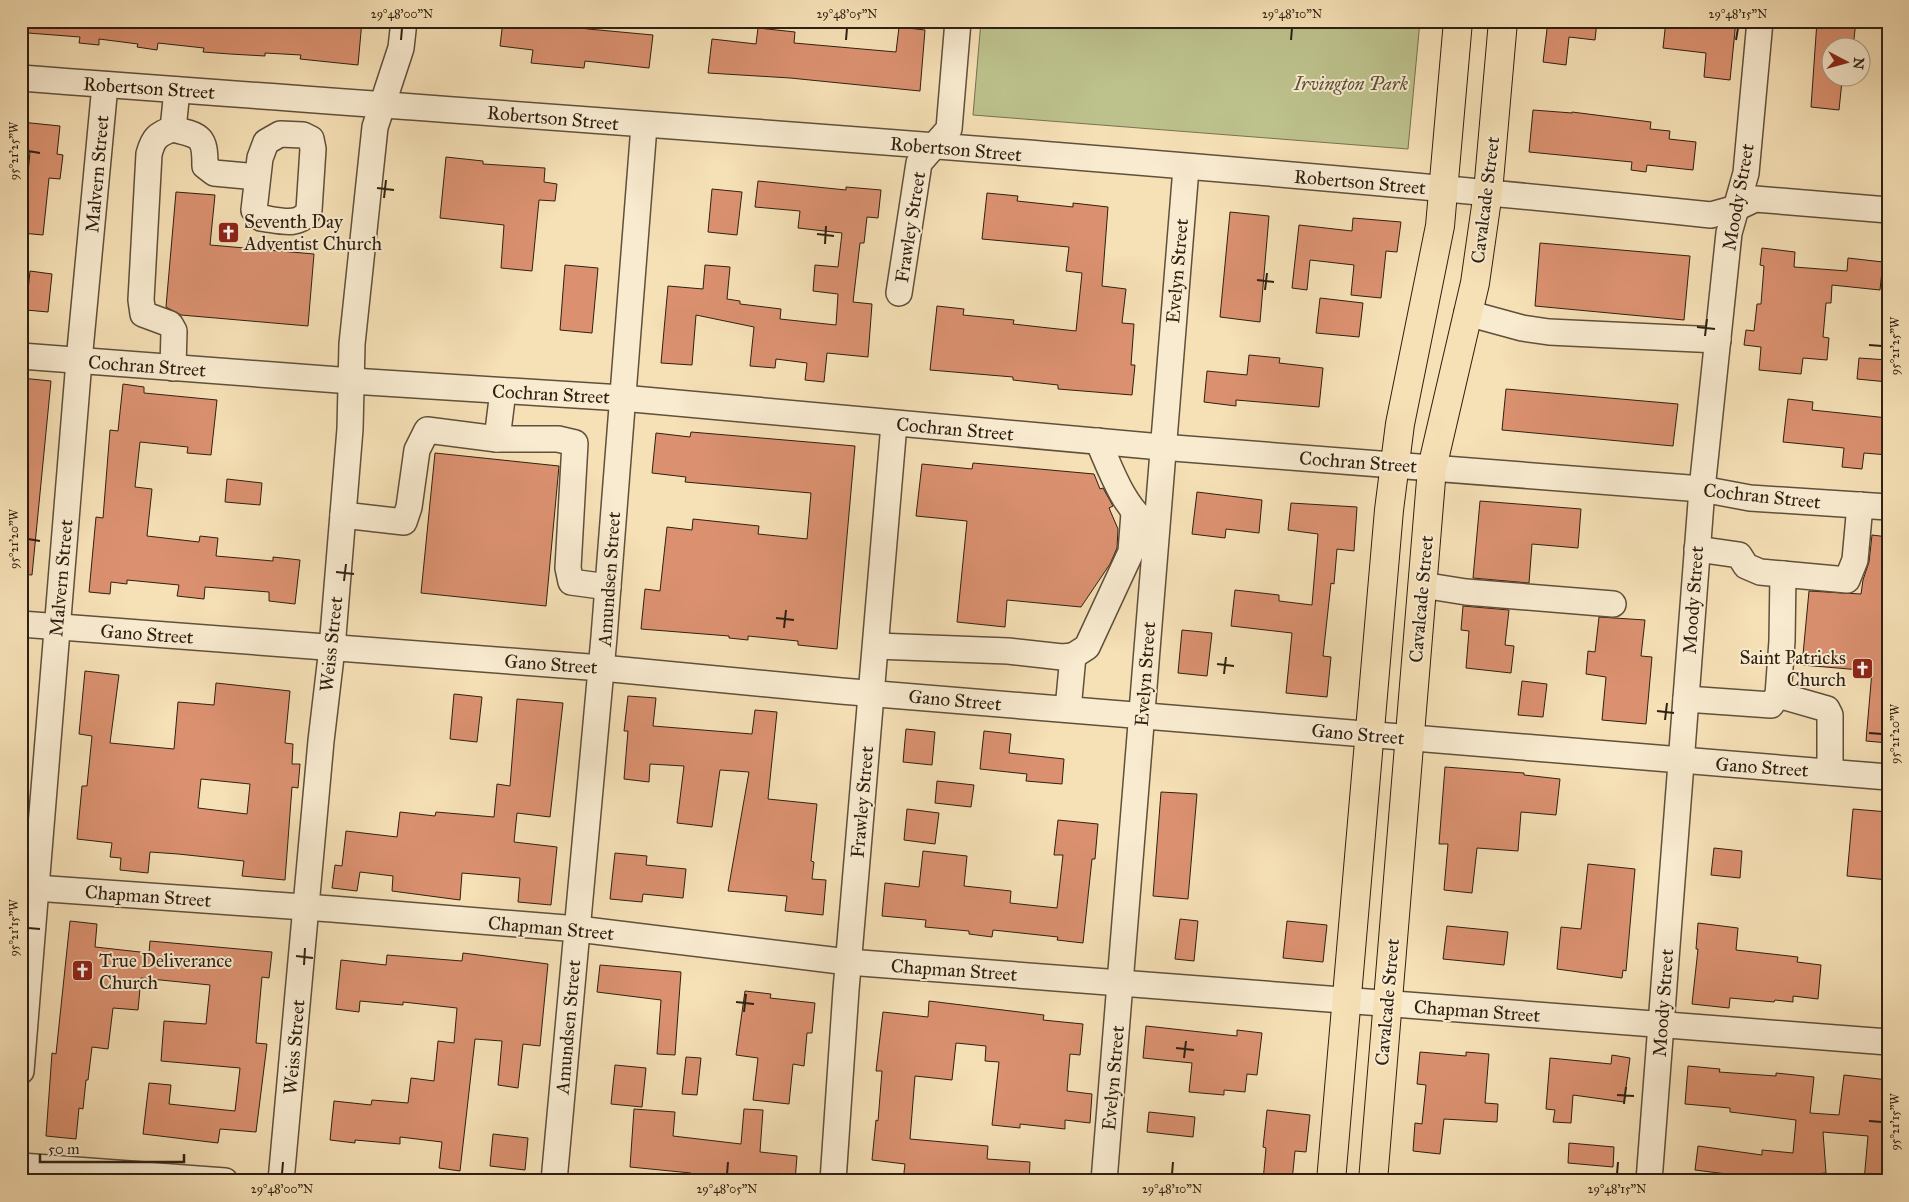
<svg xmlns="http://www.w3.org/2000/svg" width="1909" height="1202" font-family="'IM FELL Great Primer',serif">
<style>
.green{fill:#bdc28d;stroke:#767150}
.building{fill:#db9170;stroke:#2e2012;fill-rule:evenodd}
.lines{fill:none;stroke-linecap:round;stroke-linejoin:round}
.minor-casing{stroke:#60503b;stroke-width:28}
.major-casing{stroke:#2e2012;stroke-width:30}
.minor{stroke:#f9ebd0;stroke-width:25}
.major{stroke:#f6e0b6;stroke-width:28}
.ticks{fill:none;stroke:#2e2012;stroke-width:2}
.labels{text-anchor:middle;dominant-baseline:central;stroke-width:4;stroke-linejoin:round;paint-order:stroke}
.park-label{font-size:19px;font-style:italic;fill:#595137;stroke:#f9ebd0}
.street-label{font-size:19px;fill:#2e2012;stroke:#f9ebd0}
.poi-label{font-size:19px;fill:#2e2012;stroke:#f9ebd0;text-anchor:start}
.neatline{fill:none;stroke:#2e2012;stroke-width:2}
.ticks-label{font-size:12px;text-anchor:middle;fill:#2e2012}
</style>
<rect width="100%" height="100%" fill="#f6e0b6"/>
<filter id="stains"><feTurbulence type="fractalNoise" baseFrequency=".004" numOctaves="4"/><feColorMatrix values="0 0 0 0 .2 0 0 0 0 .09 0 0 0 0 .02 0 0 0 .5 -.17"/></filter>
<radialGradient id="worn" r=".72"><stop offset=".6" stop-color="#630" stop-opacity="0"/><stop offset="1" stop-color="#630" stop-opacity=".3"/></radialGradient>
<polygon class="green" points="981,21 1420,21 1408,149 973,115"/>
<g class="building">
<polygon points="29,21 362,21 358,65 300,59 301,55 265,53 265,56 230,54 203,52 204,48 158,43 157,50 137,47 138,44 99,39 99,45 79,43 80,37 28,33"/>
<polygon points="503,21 559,21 558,24 588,29 653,35 649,68 585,61 584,68 531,63 533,50 500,46"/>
<polygon points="1548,21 1597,21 1595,40 1569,37 1566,65 1543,62"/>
<polygon points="1666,21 1736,21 1730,80 1704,77 1706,53 1663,48"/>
<polygon points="1817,21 1856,21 1853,48 1832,48 1832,80 1842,81 1839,110 1811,107"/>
<polygon points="899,27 925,30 920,91 790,78 708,73 712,39 756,44 758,28 795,32 794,43 896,52"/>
<polygon points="1533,110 1572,113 1572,112 1651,122 1650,129 1670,131 1669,139 1696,142 1693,170 1647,165 1646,172 1631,170 1632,162 1529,152"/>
<polygon points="21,122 60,126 57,154 63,155 60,179 49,178 43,235 21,233 21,194 26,194 30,152 21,151"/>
<polygon points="446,157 483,161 483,164 545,168 544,182 557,184 555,201 539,200 532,271 501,268 504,225 440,218"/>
<polygon points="758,181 846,190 846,187 881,190 878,218 867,217 864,243 860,243 853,302 872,304 868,357 827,353 824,382 805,380 807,363 776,359 775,368 750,366 754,327 696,315 692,365 661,363 668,286 703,289 705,265 730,267 727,299 740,301 740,304 781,309 780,319 836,325 838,294 813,291 815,265 838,267 842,233 798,228 800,211 755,207"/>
<polygon points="712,189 742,192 737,235 708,232"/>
<polygon points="176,192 215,195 210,245 314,254 308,326 181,315 166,307"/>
<polygon points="987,193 1018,196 1017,201 1073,207 1073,203 1108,207 1102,286 1126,289 1122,323 1134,324 1131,365 1135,365 1132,395 1058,389 1058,385 1013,380 1013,377 930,370 937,306 964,309 963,315 1014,320 1013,324 1076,331 1082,273 1066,271 1069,247 982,239"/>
<polygon points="1230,212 1269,216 1260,322 1220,317"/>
<polygon points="1353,218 1401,222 1397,252 1386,251 1381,298 1351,295 1354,265 1310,260 1307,290 1292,288 1299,225 1352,231"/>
<polygon points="1540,243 1690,256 1684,320 1535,306"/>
<polygon points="1762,248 1795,252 1794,267 1847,271 1848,258 1883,262 1880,290 1832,285 1831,303 1826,303 1823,337 1829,338 1827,360 1803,358 1801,374 1759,370 1761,347 1744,345 1746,330 1754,331 1757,304 1761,304 1764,266 1760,265"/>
<polygon points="565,265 598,268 592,333 560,330"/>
<polygon points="30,271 52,274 48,312 26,310"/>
<polygon points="1320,298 1363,303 1359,337 1316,333"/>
<polygon points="1249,355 1280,358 1279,363 1323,368 1319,407 1236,400 1236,406 1204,402 1207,371 1247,375"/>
<polygon points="1859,358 1888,360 1888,382 1857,379"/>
<polygon points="21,378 51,381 32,575 21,574"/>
<polygon points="123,384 144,387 144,393 217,400 211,455 187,453 188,447 140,442 135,487 152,489 147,536 199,542 200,536 218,538 216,556 273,561 273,557 300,560 295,604 269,601 269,592 205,587 204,599 177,596 179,585 127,580 127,584 111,582 110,594 89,592 96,517 103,518 110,430 118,431"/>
<polygon points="1506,389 1678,404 1673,446 1502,430"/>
<polygon points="1788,399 1813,402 1812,410 1888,418 1888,455 1864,453 1862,469 1842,467 1844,448 1783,442"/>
<polygon points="691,432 855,446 837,649 798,645 798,641 748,636 748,640 729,638 729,636 641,629 645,589 660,591 667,527 692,530 693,519 759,526 758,534 807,539 811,493 685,482 686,477 652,473 656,433 690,437"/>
<polygon points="435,453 559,466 546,606 421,593"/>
<polygon points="973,463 1094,474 1100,489 1103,488 1113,506 1109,508 1118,529 1117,548 1110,564 1081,607 1007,600 1005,627 957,622 967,521 916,516 922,464 972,469"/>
<polygon points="227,479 262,483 260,505 225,502"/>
<polygon points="1197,492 1262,500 1259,533 1226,529 1225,538 1192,534"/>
<polygon points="1480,501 1581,509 1578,548 1532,544 1529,583 1473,578"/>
<polygon points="1291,503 1357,507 1354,551 1337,549 1334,584 1331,583 1323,656 1331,657 1327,697 1286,693 1292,633 1231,626 1235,590 1279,595 1279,601 1312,605 1318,534 1288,530"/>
<polygon points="1872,535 1888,537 1888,743 1866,741 1872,671 1802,665 1809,591 1861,594 1863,580 1869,562"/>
<polygon points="1463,606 1509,610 1505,645 1514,646 1511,673 1466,668 1469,631 1461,630"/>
<polygon points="1599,617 1645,620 1641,656 1652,657 1646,724 1602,720 1606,677 1586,674 1588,651 1595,652"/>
<polygon points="1182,630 1212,633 1207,676 1178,673"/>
<path d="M85 671 119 675 110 743 174 749 178 702 214 705 216 683 290 691 285 743 293 744 292 764H300L298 788 292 787 285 880 242 876 244 861 178 854 150 852 148 873 120 870 121 858 110 857 112 843 77 839 82 786H87L92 736 79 734ZM201 779 250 784 247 814 198 808Z"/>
<polygon points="1522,681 1547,684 1543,717 1518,715"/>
<polygon points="454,694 482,697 477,742 450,739"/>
<polygon points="628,696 656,698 653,726 752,734 755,710 777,712 768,799 817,804 811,861 814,862 812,879 826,880 823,915 785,911 787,896 728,891 749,772 720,770 712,827 677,823 684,766 650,764 649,782 624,779 628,731 624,731"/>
<polygon points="517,699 563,703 550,817 517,813 514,842 557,847 551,905 518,902 520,878 462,873 460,900 392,891 393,876 360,872 357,891 332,888 335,865 342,866 346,831 397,837 400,812 435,816 436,812 494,817 497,784 510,786"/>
<polygon points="906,729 935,732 932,765 903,762"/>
<polygon points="984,731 1011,734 1009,753 1064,759 1062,784 1026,781 1027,774 980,769"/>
<polygon points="1445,767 1524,773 1524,775 1560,779 1556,815 1521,812 1518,851 1477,848 1472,893 1444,890 1448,844 1439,844"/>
<polygon points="937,781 974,785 971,807 935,803"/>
<polygon points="1161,792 1197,794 1188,899 1153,896"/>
<polygon points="907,809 939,813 935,844 904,840"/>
<polygon points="1853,809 1888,812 1888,880 1847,876"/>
<polygon points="1058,820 1098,824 1095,859 1092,859 1083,943 1057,940 1058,937 993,930 992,937 969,934 969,931 925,927 926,920 882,916 885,883 919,887 923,851 967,856 964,886 1011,891 1010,903 1057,908 1063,855 1054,855"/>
<polygon points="1714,848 1742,851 1740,878 1711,875"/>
<polygon points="615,853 647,856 646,865 686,869 683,898 643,894 642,902 610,899"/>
<polygon points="1588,864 1635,869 1626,971 1623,970 1622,978 1557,969 1561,927 1581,929"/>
<polygon points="1180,919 1198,921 1194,961 1175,959"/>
<polygon points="70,921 97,924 95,947 149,953 150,941 272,952 269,978 262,977 256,1043 267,1044 256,1132 220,1129 218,1143 143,1134 149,1083 171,1085 169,1104 235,1111 240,1068 161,1061 164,1021 206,1024 210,985 141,978 138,1010 113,1008 108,1049 92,1047 88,1080 86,1080 83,1109 79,1108 76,1139 46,1136 52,1053 56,1054"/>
<polygon points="1287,921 1327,925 1323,962 1283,958"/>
<polygon points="1698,923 1738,928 1736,950 1798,957 1797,962 1821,965 1818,999 1793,996 1793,1002 1775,1000 1774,1002 1730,998 1729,1008 1692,1004 1698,949 1696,949"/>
<polygon points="1447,926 1508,932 1504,965 1443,959"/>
<polygon points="463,953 548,964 540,1046 523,1044 518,1088 498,1085 502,1041 475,1039 460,1171 439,1168 442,1142 400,1137 400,1144 355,1140 355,1143 330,1140 334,1101 371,1105 372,1100 408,1103 411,1078 434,1081 438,1041 454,1043 457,1008 403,1002 403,1005 360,1001 359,1012 336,1009 341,960 386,965 387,955 462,961"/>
<polygon points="600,965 681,972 675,1055 657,1054 661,1000 597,992"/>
<polygon points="745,991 771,994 770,998 815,1003 812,1033 807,1033 804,1066 793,1064 789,1104 753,1100 758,1058 736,1055"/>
<polygon points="929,1001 1044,1015 1043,1020 1083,1024 1080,1055 1070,1054 1067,1091 1092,1094 1090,1123 1065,1120 1065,1129 1020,1124 1020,1128 992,1125 999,1062 985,1061 986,1046 956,1043 952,1080 915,1076 910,1139 988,1146 987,1159 1030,1162 1029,1181 903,1181 905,1164 872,1160 876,1120 878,1121 882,1071 876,1071 883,1012 928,1017"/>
<polygon points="1146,1026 1237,1036 1237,1030 1262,1033 1257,1075 1247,1074 1245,1092 1224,1090 1224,1095 1189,1092 1192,1063 1143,1058"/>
<polygon points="1420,1052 1466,1056 1466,1052 1489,1054 1485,1103 1498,1104 1497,1122 1444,1119 1440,1154 1413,1151 1415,1123 1422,1124 1426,1085 1417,1084"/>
<polygon points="1612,1055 1630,1058 1624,1102 1573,1095 1571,1123 1553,1122 1555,1110 1546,1109 1550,1058 1611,1064"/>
<polygon points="686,1057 701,1058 697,1095 682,1094"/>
<polygon points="615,1065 646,1068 642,1107 611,1104"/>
<polygon points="1688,1066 1720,1069 1719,1072 1776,1076 1776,1073 1814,1077 1810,1113 1839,1115 1844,1075 1888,1080 1888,1154 1885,1153 1882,1181 1864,1181 1868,1136 1823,1132 1826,1173 1782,1177 1782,1181 1759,1181 1759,1178 1695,1170 1698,1146 1762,1155 1762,1150 1793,1153 1796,1120 1730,1112 1730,1108 1685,1104"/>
<polygon points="634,1109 675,1112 673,1136 741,1144 744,1109 763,1110 760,1152 797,1156 795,1181 690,1181 691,1173 630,1167"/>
<polygon points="1267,1110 1310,1115 1306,1152 1295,1151 1292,1181 1263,1181 1266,1148 1263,1147"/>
<polygon points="1149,1112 1195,1117 1193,1137 1147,1132"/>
<polygon points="493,1134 528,1138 525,1170 490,1166"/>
<polygon points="1569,1143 1614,1147 1613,1167 1568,1163"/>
</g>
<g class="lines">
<defs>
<g id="minor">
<path d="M21 78C584 121 1149 156 1711 215L1736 208 1755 199 1888 210"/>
<path d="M173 129C201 136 205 136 205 166L214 173 257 177"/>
<path d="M280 134 303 135 311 139 313 149 309 210C300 228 278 220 261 218L254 210 260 158 266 142Z"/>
<polyline points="899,293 919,163 949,129 958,21"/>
<polyline points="1467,313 1522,328 1549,332 1718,340"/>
<polyline points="21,356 352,381 622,398 1161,447 1702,489 1750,498 1888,507"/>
<path d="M173 368 174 331 170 324 143 314 141 300 149 154C153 139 157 134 173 129L177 90"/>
<polyline points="497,439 558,439 575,443 568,568 571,582 608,587"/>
<path d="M1098 441C1111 470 1122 504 1147 524"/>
<polyline points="343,515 404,522 409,507 417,450 427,430 497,439 503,391"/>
<polyline points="1697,549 1739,555 1746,566 1760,572 1847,580 1855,560 1860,505"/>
<polyline points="1422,585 1466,592 1613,604"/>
<polyline points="21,624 602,668 841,691 1888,777"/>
<polyline points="876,646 1008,651 1062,657 1073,656"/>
<polyline points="1778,695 1827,709 1830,715 1830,772"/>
<polyline points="1686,699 1771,705 1778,695 1782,641 1783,574"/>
<polyline points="1068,709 1073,656 1087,647 1131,552 1134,513"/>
<polyline points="21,887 332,909 578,929 848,962 1888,1042"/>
<polyline points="21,1071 79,361 105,85"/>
<polyline points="21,1166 225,1181"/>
<polyline points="281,1181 321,741 332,648 350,429 352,344 375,127 401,48 404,21"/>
<polyline points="554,1181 604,637 644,126"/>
<polyline points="833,1181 846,990 894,424"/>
<path d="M1104 1181C1133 843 1156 505 1186 168"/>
<polyline points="1649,1181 1702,489 1729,233 1746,173 1760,21"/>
</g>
<g id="major">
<polyline points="1331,1181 1389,510 1400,424 1440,226 1458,21"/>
<polyline points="1373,1181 1432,468 1475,283 1488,192 1503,21"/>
</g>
</defs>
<use href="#minor" class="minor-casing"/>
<use href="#major" class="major-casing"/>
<use href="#minor" class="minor"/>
<use href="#major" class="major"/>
</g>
<path class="ticks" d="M401 40 402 28M846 40 847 28M1291 40 1292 28M1736 40 1738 28M28 151 40 153M377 188 394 190M384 198 386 180M817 234 834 236M825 244 826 226M1257 280 1274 282M1265 290 1267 273M1697 327 1715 329M1705 336 1707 319M1869 345 1882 346M28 539 40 541M336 572 354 574M344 581 346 564M776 618 794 620M784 628 786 610M1217 664 1234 666M1224 674 1226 657M1657 711 1674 713M1665 720 1667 703M1869 733 1882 734M28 928 40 929M296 956 313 958M304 965 305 948M736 1002 754 1004M744 1012 746 994M1176 1048 1194 1050M1184 1058 1186 1041M1617 1095 1634 1096M1624 1104 1626 1087M1869 1121 1882 1122M282 1174 283 1162M727 1174 728 1162M1172 1174 1173 1162M1617 1174 1618 1162"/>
<defs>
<symbol id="church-square" viewBox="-11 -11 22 22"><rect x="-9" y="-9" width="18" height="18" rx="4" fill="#8f2418" stroke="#f9ebd0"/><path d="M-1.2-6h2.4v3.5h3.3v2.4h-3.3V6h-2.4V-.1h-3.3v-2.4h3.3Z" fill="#fff"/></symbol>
</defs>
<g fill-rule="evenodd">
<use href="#church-square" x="216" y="220" width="25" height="25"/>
<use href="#church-square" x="1850" y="656" width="25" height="25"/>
<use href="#church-square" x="70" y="958" width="25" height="25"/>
</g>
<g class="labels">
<g class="park-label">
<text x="1351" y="83">Irvington Park</text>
</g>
<g class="street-label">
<text transform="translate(149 88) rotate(4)">Robertson Street</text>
<text transform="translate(553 118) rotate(5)">Robertson Street</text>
<text transform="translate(956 149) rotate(5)">Robertson Street</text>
<text transform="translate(97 174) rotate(-85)">Malvern Street</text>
<text transform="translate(1360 182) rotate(5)">Robertson Street</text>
<text transform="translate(1738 197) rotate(-80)">Moody Street</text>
<text transform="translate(1485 200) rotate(-83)">Cavalcade Street</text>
<text transform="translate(910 227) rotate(-81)">Frawley Street</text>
<text transform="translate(1177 271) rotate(-85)">Evelyn Street</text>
<text transform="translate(147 366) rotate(4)">Cochran Street</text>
<text transform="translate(551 394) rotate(3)">Cochran Street</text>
<text transform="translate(955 429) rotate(5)">Cochran Street</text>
<text transform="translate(1358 462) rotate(4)">Cochran Street</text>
<text transform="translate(1762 496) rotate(6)">Cochran Street</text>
<text transform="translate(61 578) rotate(-85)">Malvern Street</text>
<text transform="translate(609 579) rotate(-86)">Amundsen Street</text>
<text transform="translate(1421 599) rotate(-85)">Cavalcade Street</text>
<text transform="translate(1693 600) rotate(-86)">Moody Street</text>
<text transform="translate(147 634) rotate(4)">Gano Street</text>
<text transform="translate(331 644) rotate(-84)">Weiss Street</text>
<text transform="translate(551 664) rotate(4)">Gano Street</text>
<text transform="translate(1145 674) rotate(-86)">Evelyn Street</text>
<text transform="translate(955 700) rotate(5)">Gano Street</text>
<text transform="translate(1358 734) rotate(5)">Gano Street</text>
<text transform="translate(1762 767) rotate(4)">Gano Street</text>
<text transform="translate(862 802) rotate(-85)">Frawley Street</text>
<text transform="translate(148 896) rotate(4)">Chapman Street</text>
<text transform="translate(551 928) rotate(5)">Chapman Street</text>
<text transform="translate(954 970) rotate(4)">Chapman Street</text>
<text transform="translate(1387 1002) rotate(-85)">Cavalcade Street</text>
<text transform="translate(1663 1003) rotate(-86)">Moody Street</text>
<text transform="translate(1477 1011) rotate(4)">Chapman Street</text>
<text transform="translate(568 1027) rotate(-85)">Amundsen Street</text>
<text transform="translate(294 1047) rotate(-85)">Weiss Street</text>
<text transform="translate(1113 1078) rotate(-85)">Evelyn Street</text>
</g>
<g class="poi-label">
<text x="244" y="221">Seventh Day<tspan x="244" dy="22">Adventist Church</tspan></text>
<text x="1846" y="657" text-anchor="end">Saint Patricks<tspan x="1846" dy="22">Church</tspan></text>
<text x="99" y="960">True Deliverance<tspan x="99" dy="22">Church</tspan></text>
</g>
</g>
<rect width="1909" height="1202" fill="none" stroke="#f6e0b6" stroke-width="55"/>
<g transform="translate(1846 62) rotate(96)"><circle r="24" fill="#f9ebd0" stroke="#a89a84"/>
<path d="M0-4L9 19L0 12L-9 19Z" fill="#8f2418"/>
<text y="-8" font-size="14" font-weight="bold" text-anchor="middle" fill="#2e2012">N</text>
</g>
<path d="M40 1154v8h144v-8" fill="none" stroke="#2e2012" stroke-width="2.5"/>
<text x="48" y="1154" font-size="15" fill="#2e2012" stroke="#f9ebd0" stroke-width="4" paint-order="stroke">50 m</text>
<rect x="28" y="28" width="1854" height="1146" class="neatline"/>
<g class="ticks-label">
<text x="402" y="18">29°48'00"N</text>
<text x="847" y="18">29°48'05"N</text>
<text x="1292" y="18">29°48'10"N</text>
<text x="1738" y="18">29°48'15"N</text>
<text transform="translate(14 151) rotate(-90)" y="4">95°21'25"W</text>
<text transform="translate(1895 346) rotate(-90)" y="4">95°21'25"W</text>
<text transform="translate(14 539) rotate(-90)" y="4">95°21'20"W</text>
<text transform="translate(1895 734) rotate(-90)" y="4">95°21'20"W</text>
<text transform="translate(14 928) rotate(-90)" y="4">95°21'15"W</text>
<text transform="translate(1895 1122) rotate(-90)" y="4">95°21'15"W</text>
<text x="282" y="1193">29°48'00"N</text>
<text x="727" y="1193">29°48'05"N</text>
<text x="1172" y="1193">29°48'10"N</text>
<text x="1617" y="1193">29°48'15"N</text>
</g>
<rect width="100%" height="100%" filter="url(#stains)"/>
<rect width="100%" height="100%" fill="url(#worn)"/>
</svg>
